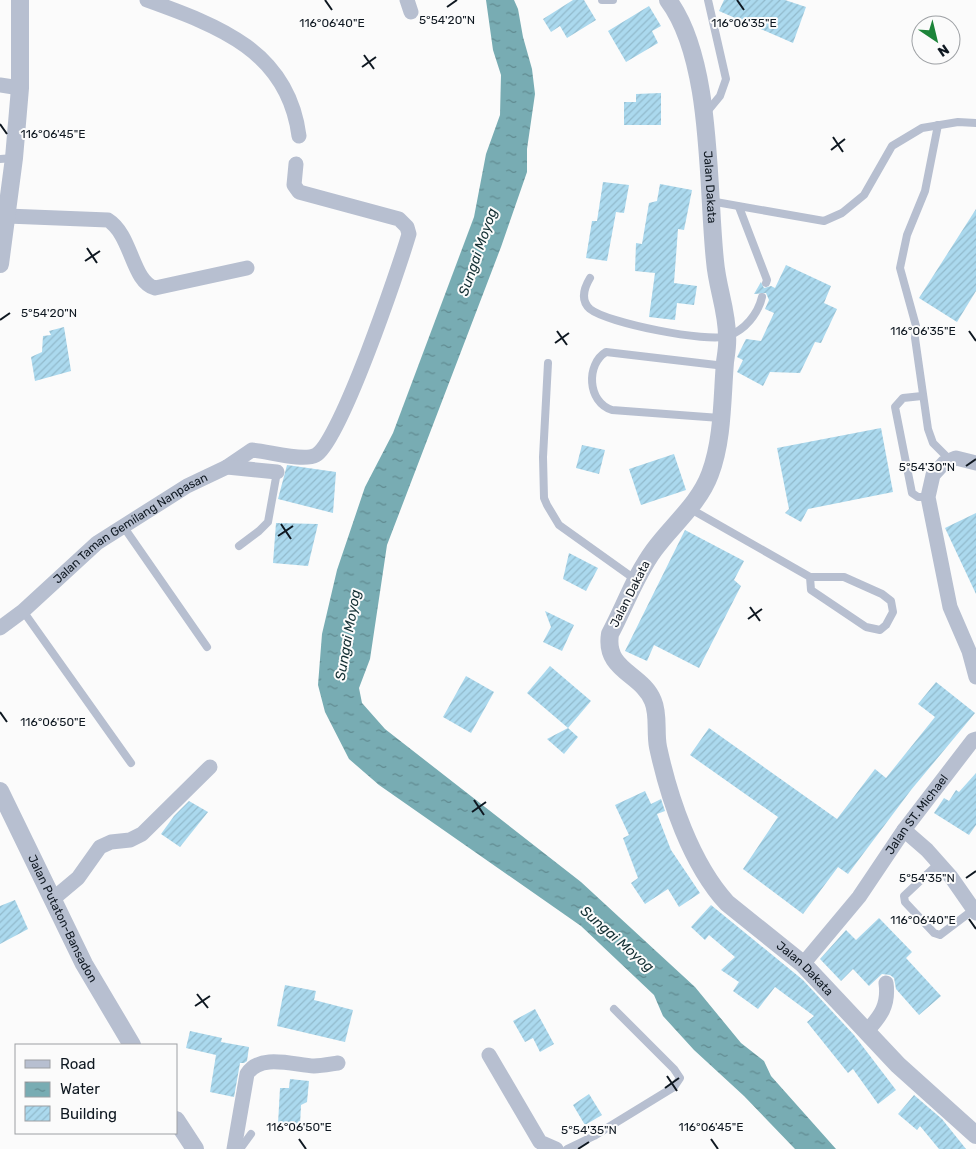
<svg xmlns="http://www.w3.org/2000/svg" width="976" height="1149" font-family="Rubik,sans-serif">
<style>
.water{fill:url(#water-ripples)}
.building{fill:url(#building-hatch)}
.lines{fill:none;stroke-linecap:round;stroke-linejoin:round}
.service{stroke:#b7bfd0;stroke-width:8}
.minor{stroke:#b7bfd0;stroke-width:15}
.tertiary{stroke:#b7bfd0;stroke-width:18}
.ticks{fill:none;stroke:#0f1821;stroke-width:2}
.labels{text-anchor:middle;dominant-baseline:central;stroke-width:4;stroke-linejoin:round;paint-order:stroke}
.street-label{font-size:12px;fill:#0f1821;stroke:#fbfbfb}
.water-label{font-size:14px;font-style:italic;fill:#132f33;stroke:#fbfbfb}
.ticks-label{font-size:12px;text-anchor:middle;fill:#0f1821;stroke:#fbfbfb;stroke-width:4;stroke-linejoin:round;paint-order:stroke}
</style>
<defs>
<pattern id="water-ripples" width="26" height="14" patternUnits="userSpaceOnUse" patternTransform="scale(1.25)"><rect width="26" height="14" fill="#78acb3"/><path d="M2 4q2-2 4 0t4 0M15 11q2-2 4 0t4 0" fill="none" stroke="#618b91"/></pattern>
<pattern id="building-hatch" width="6" height="6" patternUnits="userSpaceOnUse" patternTransform="scale(1.25)"><rect width="6" height="6" fill="#abd9ee"/><path d="M-1 1l2-2M0 6l6-6M5 7l2-2" fill="none" stroke="#92bacc"/></pattern>
</defs>
<rect width="100%" height="100%" fill="#fbfbfb"/>
<polygon class="water" points="486,0 514,0 518,9 523,37 532,69 535,94 527,149 527,172 501,247 387,545 370,659 359,688 362,703 385,729 581,882 695,987 741,1043 764,1061 771,1076 836,1149 795,1149 744,1096 694,1050 663,1016 654,995 581,926 379,785 349,759 325,712 318,685 322,634 337,570 365,487 393,433 474,217 486,154 500,115 501,75 493,50"/>
<g class="building">
<polygon points="573,0 584,0 596,20 567,38 560,26 551,32 543,19"/>
<polygon points="724,0 785,0 806,7 793,43 719,11"/>
<polygon points="649,6 661,26 652,31 658,43 626,62 608,31"/>
<polygon points="661,93 661,125 624,125 624,102 636,102 636,94"/>
<polygon points="603,182 629,185 624,213 616,212 607,261 586,258 592,221 597,221"/>
<polygon points="660,184 692,190 684,230 678,229 674,283 697,286 694,305 677,303 675,320 649,317 655,273 635,271 636,243 642,244 649,203 657,201"/>
<polygon points="976,209 976,291 957,322 919,298"/>
<polygon points="786,265 831,286 824,303 837,309 821,343 815,342 800,373 770,372 763,386 737,372 743,360 737,357 746,339 761,341 774,313 765,309 769,300 766,293 754,294 761,282 764,288 771,286 775,288"/>
<polygon points="64,327 71,371 35,381 31,357 42,352 43,336 51,335 49,331"/>
<polygon points="881,428 893,492 808,509 801,522 785,513 789,509 777,448"/>
<polygon points="582,445 605,450 599,474 576,468"/>
<polygon points="674,454 686,490 641,505 629,469"/>
<polygon points="287,465 336,472 333,513 278,499"/>
<polygon points="976,513 976,594 945,528"/>
<polygon points="276,523 318,524 308,566 273,563"/>
<polygon points="685,530 744,561 734,580 741,586 699,668 654,645 647,661 625,651"/>
<polygon points="569,553 598,568 586,591 563,579"/>
<polygon points="545,611 574,625 562,651 543,642 551,627"/>
<polygon points="550,666 591,701 568,728 527,693"/>
<polygon points="466,676 494,692 471,733 443,717"/>
<polygon points="936,682 975,713 911,790 848,874 838,867 803,914 743,869 778,817 690,755 709,728 837,819 875,769 886,778 935,717 918,704"/>
<polygon points="568,728 578,737 564,754 547,739"/>
<polygon points="976,773 976,825 969,835 934,813 944,798 949,801 956,790 959,792"/>
<polygon points="645,791 651,804 661,799 665,811 657,814 671,850 700,893 679,907 668,889 645,904 631,883 638,878 623,838 629,835 615,805"/>
<polygon points="189,801 208,812 180,847 161,834 174,816"/>
<polygon points="15,900 28,929 0,944 0,906"/>
<polygon points="711,905 803,980 854,1035 896,1090 878,1104 853,1069 848,1073 807,1022 814,1016 775,987 758,1009 733,991 739,982 721,970 735,957 709,935 705,940 691,927"/>
<polygon points="879,918 912,952 906,958 941,996 919,1015 896,989 894,978 890,975 882,974 869,986 853,969 841,981 820,959 846,930 856,940"/>
<polygon points="285,985 316,991 314,1000 353,1010 345,1042 277,1026"/>
<polygon points="535,1009 554,1044 540,1052 533,1038 525,1042 513,1021"/>
<polygon points="190,1031 222,1038 221,1042 249,1047 247,1061 244,1063 240,1063 234,1097 210,1092 216,1055 186,1048"/>
<polygon points="290,1079 309,1081 307,1102 301,1105 300,1125 278,1124 280,1088 289,1088"/>
<polygon points="589,1094 602,1115 585,1125 573,1105"/>
<polygon points="914,1095 942,1119 966,1149 939,1149 920,1126 917,1130 898,1114"/>
</g>
<g class="lines">
<g class="service">
<polyline points="602,0 613,0"/>
<polyline points="706,113 720,96 726,79 708,0"/>
<polyline points="938,125 925,191 907,235 900,268 916,326 915,338 928,429 933,443 949,459"/>
<polyline points="0,159 14,158"/>
<polyline points="710,201 824,221 842,213 864,195 892,146 922,128 958,122 976,123"/>
<polyline points="739,207 767,280 766,283"/>
<path d="M590 278C584 288 580 300 590 309 607 323 708 343 728 336 745 330 758 314 762 297"/>
<polyline points="548,363 543,457 544,498 547,505 559,525 636,580"/>
<polyline points="922,396 903,398 895,407 912,493 918,497 928,497"/>
<path d="M720 418 612 410C587 402 586 364 606 352L725 366"/>
<polyline points="689,508 810,577 844,577 882,594 891,601 893,612 886,625 880,630 866,627 811,590 810,577"/>
<polyline points="123,526 207,647"/>
<polyline points="239,546 259,531 268,522 277,472"/>
<polyline points="23,611 131,763"/>
<polyline points="939,863 904,896 905,902 934,933 940,935 973,910"/>
<polyline points="240,1149 251,1134"/>
<polyline points="567,1149 594,1136 674,1087 680,1078 674,1069 614,1009"/>
</g>
<g class="minor">
<path d="M147 0C219 26 288 51 299 136"/>
<polyline points="407,0 411,12"/>
<polyline points="0,85 20,88"/>
<path d="M7 216 108 220C132 235 132 282 155 288L247 268"/>
<polyline points="976,463 956,458 944,463 933,475 928,497 950,607 969,651 976,677"/>
<path d="M227 467 252 450C268 451 303 462 316 455 340 442 399 268 409 234L407 227 399 219 299 192 294 185 296 164"/>
<path id="s1" d="M0 628 23 611 97 543 187 486 227 467 277 472"/>
<polyline points="904,830 927,850 951,877 976,913"/>
<polyline points="53,899 78,878 100,847 111,842 130,840 142,834 210,767"/>
<path id="s2" d="M803 964 859 897 904 830 973 740 976 739"/>
<path d="M866 1032C881 1016 889 1005 886 983"/>
<polyline points="489,1055 540,1142 556,1149"/>
<path d="M234 1149 247 1074C260 1053 294 1065 314 1066 322 1066 331 1064 338 1063"/>
</g>
<g class="tertiary">
<path id="s3" d="M668 0C713 60 707 187 715 261 717 287 727 310 727 336 728 345 726 354 725 362 722 398 723 440 710 474 699 504 672 525 654 550 635 576 625 606 610 634 604 671 642 673 653 701 659 715 655 732 658 747 669 798 691 864 727 903L803 964 898 1065 976 1135"/>
<polyline points="0,264 14,158 20,88 20,0"/>
<path id="s4" d="M0 791 84 964 132 1045"/>
<polyline points="176,1120 195,1149"/>
</g>
</g>
<path class="ticks" d="M325 0 332 10M737 0 744 10M447 7 457 0M364 55 374 69M362 67 376 57M0 124 7 134M833 137 843 152M831 150 845 139M87 248 97 263M85 261 100 251M0 320 10 313M557 331 567 345M969 331 976 341M555 343 569 333M966 466 976 459M281 524 291 539M278 536 293 526M750 607 760 621M748 619 762 609M0 712 7 722M474 800 484 815M472 812 486 802M966 878 976 871M969 919 976 929M197 994 208 1008M195 1006 210 996M667 1076 677 1091M665 1088 679 1078M299 1139 306 1149M711 1139 718 1149M578 1149 589 1142"/>
<g class="labels">
<g class="street-label">
<text stroke="none"><textPath href="#s3" startOffset="194">Jalan Dakata</textPath></text>
<text stroke="none"><textPath href="#s1" startOffset="165">Jalan Taman Gemilang Nanpasan</textPath></text>
<text transform="translate(630 594) rotate(-63)">Jalan Dakata</text>
<text stroke="none"><textPath href="#s2" startOffset="188">Jalan ST. Michael</textPath></text>
<text stroke="none"><textPath href="#s4" startOffset="142">Jalan Putaton-Bansadon</textPath></text>
<text stroke="none"><textPath href="#s3" startOffset="1078">Jalan Dakata</textPath></text>
</g>
<g class="water-label">
<text transform="translate(478 252) rotate(-71)">Sungai Moyog</text>
<text transform="translate(348 635) rotate(-80)">Sungai Moyog</text>
<text transform="translate(617 939) rotate(41)">Sungai Moyog</text>
</g>
</g>
<g class="ticks-label">
<text x="447" y="24">5°54'20"N</text>
<text x="332" y="27">116°06'40"E</text>
<text x="744" y="27">116°06'35"E</text>
<text x="53" y="138">116°06'45"E</text>
<text x="49" y="317">5°54'20"N</text>
<text x="923" y="335">116°06'35"E</text>
<text x="927" y="471">5°54'30"N</text>
<text x="53" y="726">116°06'50"E</text>
<text x="927" y="882">5°54'35"N</text>
<text x="923" y="924">116°06'40"E</text>
<text x="299" y="1131">116°06'50"E</text>
<text x="711" y="1131">116°06'45"E</text>
<text x="589" y="1134">5°54'35"N</text>
</g>
<rect x="15" y="1044" width="162" height="90" fill="#fbfbfb" stroke="#9da0a4"/>
<rect x="25" y="1060" width="25" height="8" fill="#b7bfd0" stroke="#9da0a4"/>
<text x="60" y="1069" font-size="15" fill="#0f1821">Road</text>
<rect x="25" y="1082" width="25" height="15" fill="url(#water-ripples)" stroke="#9da0a4"/>
<text x="60" y="1094" font-size="15" fill="#0f1821">Water</text>
<rect x="25" y="1106" width="25" height="15" fill="url(#building-hatch)" stroke="#9da0a4"/>
<text x="60" y="1119" font-size="15" fill="#0f1821">Building</text>
<g transform="translate(936 40) rotate(145)"><circle r="24" fill="#fbfbfb" stroke="#9da0a4"/>
<path d="M0-4L9 19L0 12L-9 19Z" fill="#1c8439"/>
<text y="-8" font-size="14" font-weight="bold" text-anchor="middle" fill="#0f1821">N</text>
</g>
</svg>
